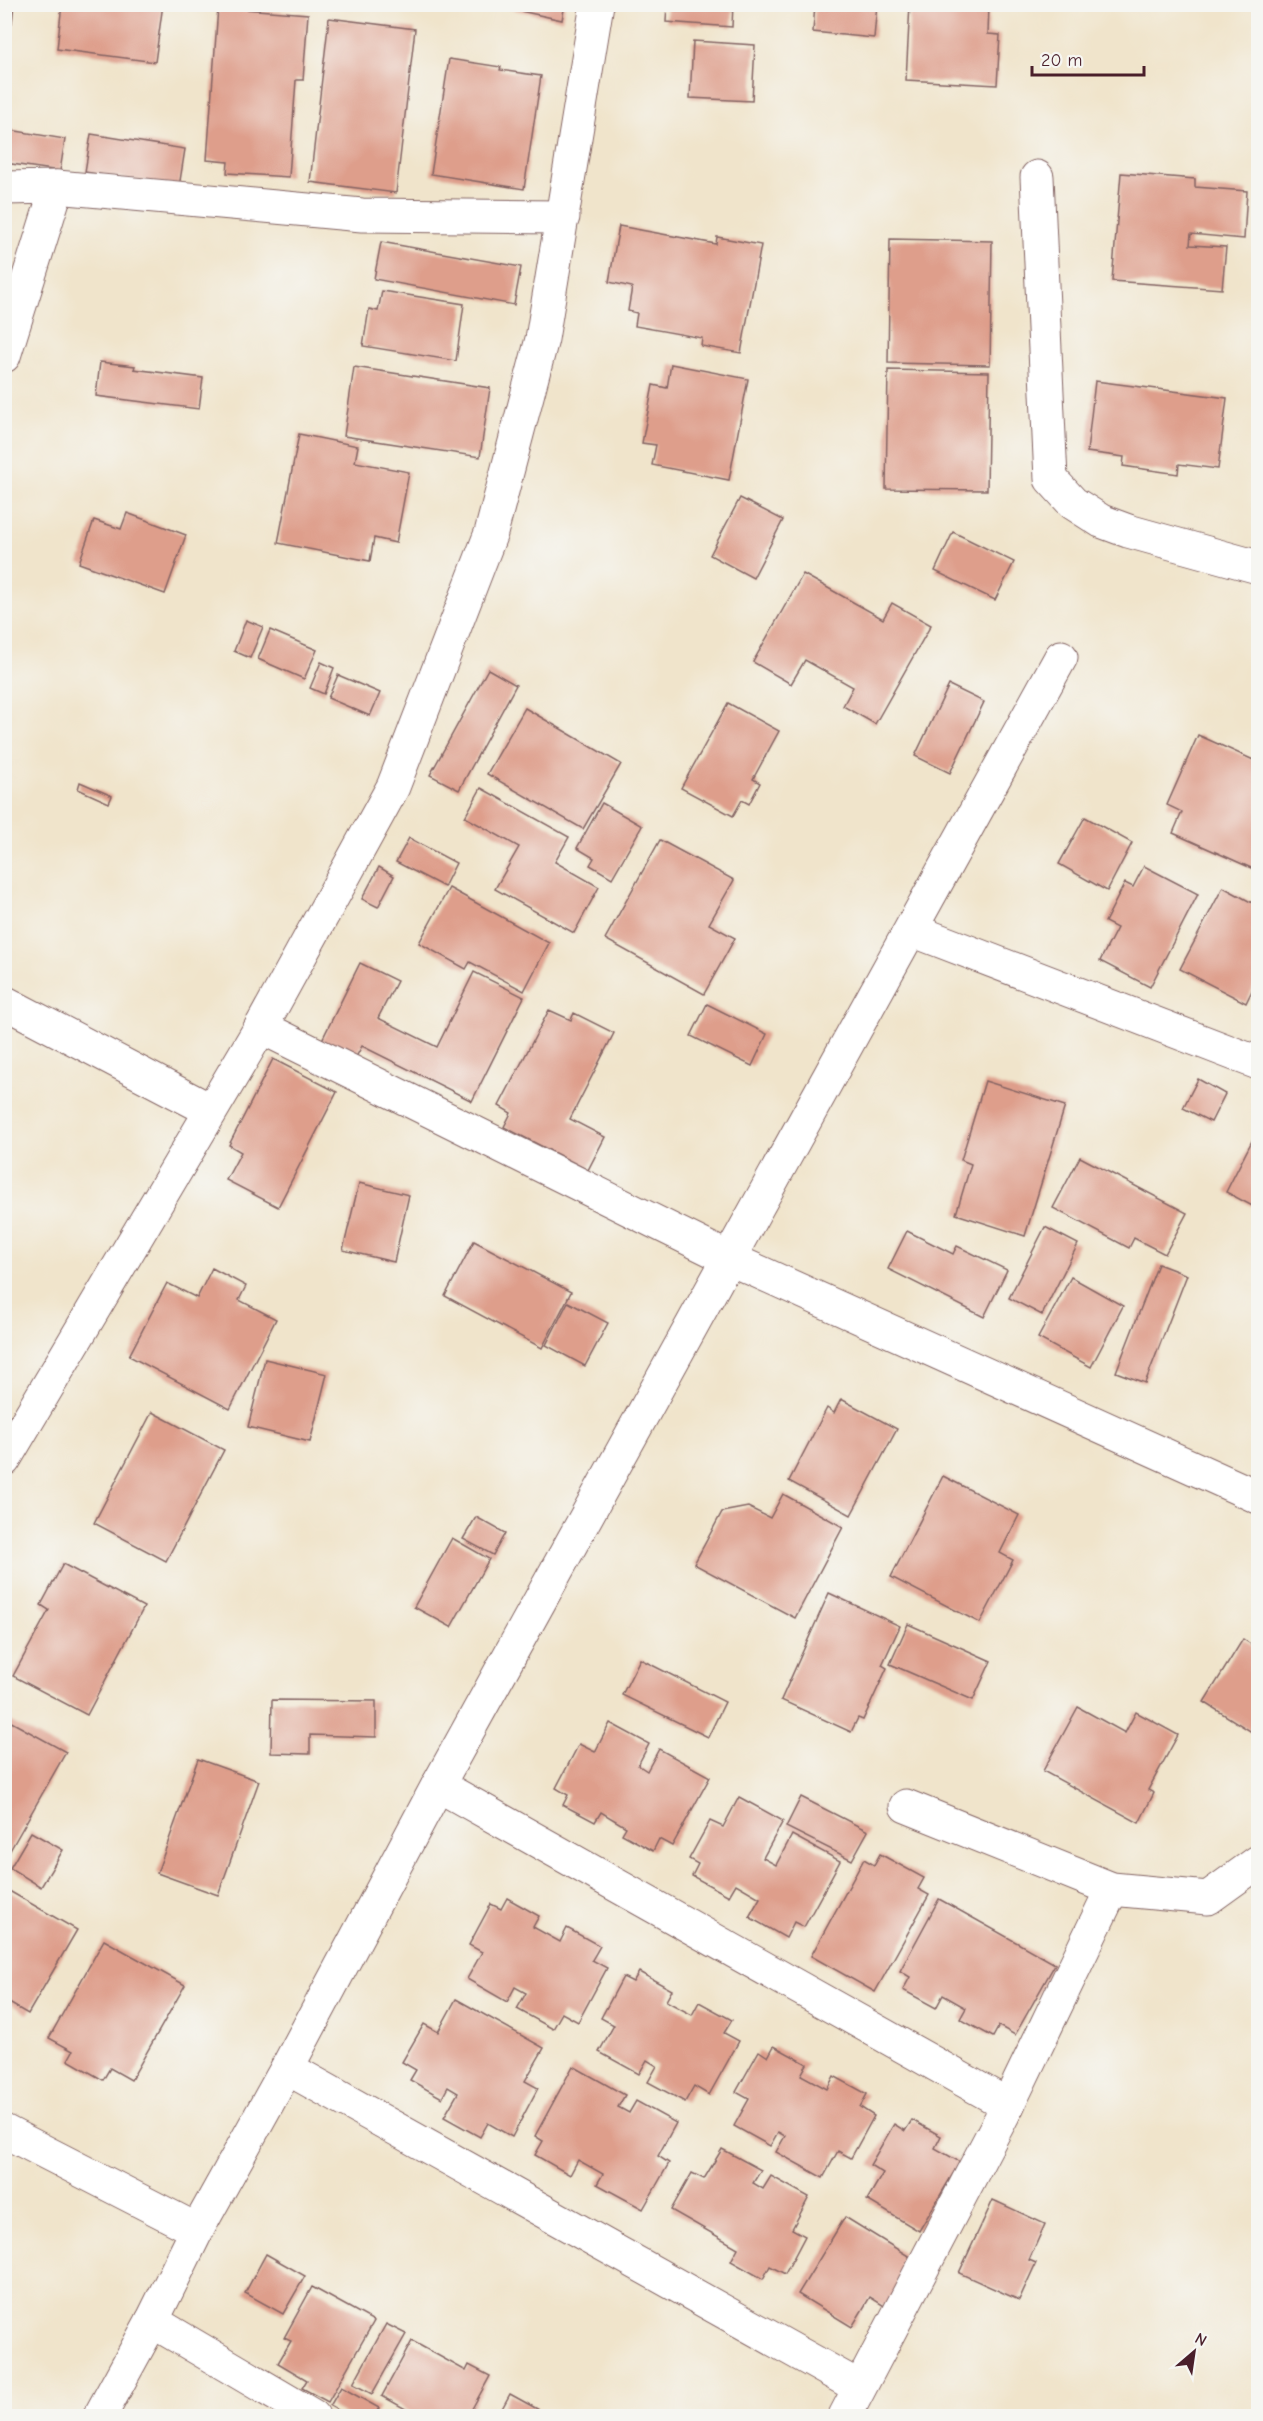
<svg xmlns="http://www.w3.org/2000/svg" width="1263" height="2421" font-family="'Comic Neue',sans-serif">
<style>
.building{fill:#de9e8b}
.lines{fill:none;stroke-linecap:round;stroke-linejoin:round}
.minor-casing{stroke:#846463;stroke-width:35}
.minor{stroke:#fff;stroke-width:33}
</style>
<rect width="100%" height="100%" fill="#f6f6f2"/>
<filter id="ink" filterUnits="userSpaceOnUse"><feTurbulence type="fractalNoise" baseFrequency=".0167" numOctaves="2"/><feDisplacementMap in="SourceGraphic" scale="12" xChannelSelector="R" yChannelSelector="G"/><feConvolveMatrix kernelMatrix="1 2 1 2 8 2 1 2 1" color-interpolation-filters="sRGB"/></filter>
<filter id="wash" filterUnits="userSpaceOnUse"><feTurbulence type="fractalNoise" baseFrequency=".008" numOctaves="4" result="noise"/><feDisplacementMap in="SourceGraphic" scale="24" xChannelSelector="R" yChannelSelector="G"/><feGaussianBlur stdDeviation="1.35" result="paint"/><feColorMatrix in="noise" values="0 0 0 0 0 0 0 0 0 0 0 0 0 0 0 0 0 1.4 0 .05"/><feComposite in="paint" operator="in"/></filter>
<g filter="url(#wash)">
<rect width="100%" height="100%" fill="#f0e4cb"/>
<g id="blocks">
<g class="building">
<polygon points="4,4 14,4 12,23 4,22"/>
<polygon points="62,4 163,4 155,62 57,49"/>
<polygon points="488,4 565,4 562,20"/>
<polygon points="667,4 733,4 732,27 666,22"/>
<polygon points="815,4 877,4 874,38 813,32"/>
<polygon points="910,4 989,4 988,34 1000,35 997,85 906,80"/>
<polygon points="218,7 308,14 303,80 296,80 289,177 227,173 228,162 207,160"/>
<polygon points="329,18 415,29 396,193 310,182"/>
<polygon points="693,41 755,45 752,101 690,98"/>
<polygon points="449,59 501,67 500,70 541,76 524,189 431,174"/>
<polygon points="10,130 65,139 60,171 5,163"/>
<polygon points="91,134 185,149 179,187 85,172"/>
<polygon points="1121,173 1195,179 1195,187 1247,191 1244,239 1191,234 1190,245 1226,247 1222,289 1112,281"/>
<polygon points="619,226 716,244 717,237 761,245 741,353 701,346 702,338 635,326 637,313 628,311 632,287 609,282"/>
<polygon points="890,239 992,241 990,365 888,363"/>
<polygon points="381,242 521,267 514,305 374,279"/>
<polygon points="382,291 464,304 456,361 363,346 369,309 378,311"/>
<polygon points="100,362 135,366 134,369 203,378 199,409 96,396"/>
<polygon points="671,364 748,379 729,480 652,465 656,445 642,443 653,385 667,388"/>
<polygon points="354,367 490,388 480,457 344,436"/>
<polygon points="888,370 989,372 987,490 886,489"/>
<polygon points="1095,381 1227,398 1218,469 1179,464 1178,474 1123,466 1124,457 1087,452"/>
<polygon points="299,434 358,446 355,462 409,472 396,543 374,538 370,561 278,543"/>
<polygon points="740,498 783,520 753,578 710,555"/>
<polygon points="127,513 186,535 165,594 79,563 94,520 121,529"/>
<polygon points="953,532 1014,562 995,600 935,571"/>
<polygon points="803,574 883,619 892,603 931,625 875,724 843,706 853,687 805,660 791,684 753,662"/>
<polygon points="246,620 263,627 250,658 234,651"/>
<polygon points="270,630 317,650 304,679 258,659"/>
<polygon points="321,662 334,668 324,694 310,688"/>
<polygon points="488,669 516,685 459,790 430,775"/>
<polygon points="338,675 380,693 370,716 328,698"/>
<polygon points="949,685 984,702 950,773 915,756"/>
<polygon points="728,703 779,731 753,779 760,783 749,804 742,800 733,816 681,788"/>
<polygon points="525,708 621,764 583,829 487,774"/>
<polygon points="1198,735 1258,762 1258,871 1173,833 1182,812 1167,805"/>
<polygon points="80,782 112,796 109,803 78,789"/>
<polygon points="481,788 569,837 555,862 599,887 574,933 495,889 519,847 465,817"/>
<polygon points="602,803 642,826 612,878 590,865 594,858 577,848"/>
<polygon points="1085,817 1132,843 1107,891 1059,864"/>
<polygon points="409,838 456,863 444,887 396,862"/>
<polygon points="660,840 734,880 709,924 735,938 704,994 605,939"/>
<polygon points="1144,866 1198,894 1150,987 1100,961 1117,928 1105,922 1125,883 1133,887"/>
<polygon points="379,867 394,876 378,907 362,899"/>
<polygon points="1223,887 1258,906 1258,978 1246,1003 1180,969"/>
<polygon points="449,888 549,943 524,991 470,962 466,969 419,943"/>
<polygon points="360,963 397,981 378,1018 437,1047 474,972 524,997 472,1101 362,1046 355,1059 321,1042"/>
<polygon points="707,1004 767,1034 752,1066 691,1036"/>
<polygon points="549,1010 571,1020 574,1013 614,1033 570,1119 605,1137 588,1170 504,1127 511,1113 499,1106"/>
<polygon points="273,1059 337,1092 278,1207 226,1180 241,1152 229,1145"/>
<polygon points="1198,1079 1225,1094 1211,1122 1183,1108"/>
<polygon points="985,1081 1065,1106 1025,1236 956,1214 971,1164 961,1160"/>
<polygon points="1258,1129 1258,1209 1226,1192"/>
<polygon points="1080,1157 1187,1213 1165,1254 1134,1238 1129,1248 1053,1208"/>
<polygon points="359,1183 409,1195 394,1262 343,1250"/>
<polygon points="1045,1227 1078,1244 1042,1315 1009,1298"/>
<polygon points="907,1231 953,1254 957,1246 1007,1270 984,1317 888,1269"/>
<polygon points="474,1241 571,1292 542,1348 445,1296"/>
<polygon points="1158,1264 1187,1275 1145,1383 1116,1372"/>
<polygon points="212,1268 246,1286 239,1300 276,1319 230,1409 129,1356 167,1283 197,1298"/>
<polygon points="1071,1277 1123,1306 1091,1367 1038,1338"/>
<polygon points="568,1302 608,1323 585,1366 546,1345"/>
<polygon points="265,1359 327,1374 310,1442 248,1427"/>
<polygon points="841,1399 897,1429 851,1515 789,1481 827,1408 834,1413"/>
<polygon points="152,1412 224,1450 166,1561 94,1523"/>
<polygon points="943,1476 1019,1515 1000,1553 1013,1560 980,1623 891,1577"/>
<polygon points="783,1494 843,1527 795,1618 694,1564 722,1512 748,1507 770,1518"/>
<polygon points="476,1517 505,1533 493,1555 463,1539"/>
<polygon points="452,1538 489,1559 451,1627 414,1607"/>
<polygon points="63,1564 144,1607 87,1715 13,1676 49,1610 41,1605"/>
<polygon points="829,1593 900,1626 882,1665 887,1668 863,1720 858,1718 851,1732 781,1700"/>
<polygon points="908,1624 991,1661 973,1700 890,1664"/>
<polygon points="1243,1639 1258,1649 1258,1736 1204,1702"/>
<polygon points="640,1659 725,1702 708,1737 622,1695"/>
<polygon points="272,1700 376,1701 376,1737 310,1735 310,1754 271,1753"/>
<polygon points="1078,1707 1125,1733 1136,1712 1178,1735 1148,1790 1154,1793 1139,1823 1043,1771"/>
<polygon points="4,1718 66,1752 4,1861"/>
<polygon points="610,1723 649,1744 638,1765 647,1771 659,1749 710,1777 672,1846 659,1839 653,1851 622,1834 626,1827 601,1812 595,1822 563,1805 568,1795 556,1788 579,1744 595,1752"/>
<polygon points="198,1759 259,1781 218,1895 157,1873"/>
<polygon points="739,1797 783,1821 763,1858 776,1865 792,1835 840,1861 804,1927 794,1922 786,1938 749,1917 760,1898 736,1884 729,1896 692,1876 698,1864 689,1859 710,1821 723,1827"/>
<polygon points="801,1797 868,1831 852,1860 786,1827"/>
<polygon points="31,1832 63,1850 41,1887 10,1868"/>
<polygon points="880,1854 924,1878 918,1889 929,1895 875,1992 811,1956 864,1859 874,1865"/>
<polygon points="4,1888 77,1930 28,2014 4,2000"/>
<polygon points="507,1898 539,1916 533,1927 560,1942 567,1928 600,1946 592,1960 607,1968 578,2022 562,2013 553,2029 517,2009 526,1993 515,1987 507,2002 467,1979 482,1952 469,1945 491,1904 501,1909"/>
<polygon points="939,1899 1055,1964 1015,2035 999,2026 993,2037 960,2019 966,2008 943,1995 936,2008 903,1990 910,1977 900,1971"/>
<polygon points="104,1940 185,1985 131,2080 110,2068 103,2080 68,2060 73,2051 49,2038"/>
<polygon points="639,1972 672,1990 666,2001 692,2015 699,2002 732,2020 724,2033 739,2041 709,2095 694,2086 685,2102 648,2082 657,2066 647,2060 639,2074 599,2052 614,2025 601,2018 623,1977 633,1982"/>
<polygon points="456,1999 544,2048 525,2081 538,2088 512,2137 488,2123 480,2137 444,2117 458,2093 448,2087 442,2098 410,2080 416,2070 402,2062 424,2024 438,2032"/>
<polygon points="774,2046 807,2064 801,2075 827,2089 834,2076 867,2094 860,2107 874,2116 851,2158 838,2151 823,2178 776,2152 785,2136 778,2132 770,2146 734,2126 749,2099 736,2092 759,2051 768,2057"/>
<polygon points="573,2066 625,2095 618,2107 629,2113 636,2101 676,2123 658,2156 669,2163 643,2209 597,2184 603,2174 578,2160 570,2175 535,2155 543,2141 535,2136"/>
<polygon points="912,2120 941,2136 935,2148 960,2162 919,2231 867,2200 883,2173 870,2165 894,2124 905,2131"/>
<polygon points="722,2149 761,2170 753,2183 763,2189 771,2176 809,2197 792,2229 805,2236 785,2274 770,2266 763,2279 731,2261 738,2248 671,2210 692,2173 704,2179"/>
<polygon points="993,2200 1045,2224 1029,2260 1036,2263 1019,2300 959,2273"/>
<polygon points="845,2217 918,2262 889,2309 870,2297 852,2327 798,2294"/>
<polygon points="266,2254 305,2276 283,2314 245,2293"/>
<polygon points="312,2287 374,2321 328,2402 302,2388 307,2380 278,2363 291,2341 284,2338"/>
<polygon points="386,2324 406,2334 372,2394 353,2384"/>
<polygon points="412,2341 466,2371 469,2365 490,2376 468,2416 418,2416 382,2396"/>
<polygon points="341,2387 379,2408 374,2416 348,2416 330,2406"/>
<polygon points="510,2394 550,2416 498,2416"/>
</g>
</g>
</g>
<g filter="url(#ink)">
<use href="#blocks" fill-opacity="0" stroke="#846463" stroke-width="1.5"/>
<g class="lines">
<defs>
<g id="minor">
<polyline points="1037,177 1051,479 1073,503 1101,521 1128,531 1258,567"/>
<polyline points="4,188 57,187 362,215 563,217"/>
<polyline points="4,356 57,187"/>
<polyline points="912,930 1258,1063"/>
<polyline points="4,1002 210,1110"/>
<polyline points="261,1027 728,1258 1258,1497"/>
<polyline points="4,1460 261,1027 393,787 491,533 542,339 597,4"/>
<polyline points="438,1785 1008,2105"/>
<polyline points="906,1806 1112,1889 1208,1898 1258,1862"/>
<polyline points="287,2068 859,2387"/>
<polyline points="4,2131 197,2230"/>
<polyline points="152,2321 313,2416"/>
<polyline points="100,2416 152,2321 197,2230 287,2068 438,1785 1061,657"/>
<polyline points="845,2416 1008,2105 1112,1889"/>
</g>
</defs>
<use href="#minor" class="minor-casing"/>
<use href="#minor" class="minor"/>
</g>
</g>
<rect width="1263" height="2421" fill="none" stroke="#f6f6f2" stroke-width="24"/>
<g transform="translate(1194 2352) rotate(29)" stroke="#f6f6f2" stroke-width="4.5" paint-order="stroke">
<path d="M0-4.5L10 22L0 15L-10 22Z" fill="#4a1f2b"/>
<text y="-9" font-size="16" font-weight="bold" text-anchor="middle" fill="#4a1f2b">N</text>
</g>
<path d="M1032 66v9h112v-9" fill="none" stroke="#4a1f2b" stroke-width="3"/>
<text x="1041" y="66" font-size="18" fill="#4a1f2b" stroke="#f6f6f2" stroke-width="4.5" paint-order="stroke">20 m</text>
</svg>
